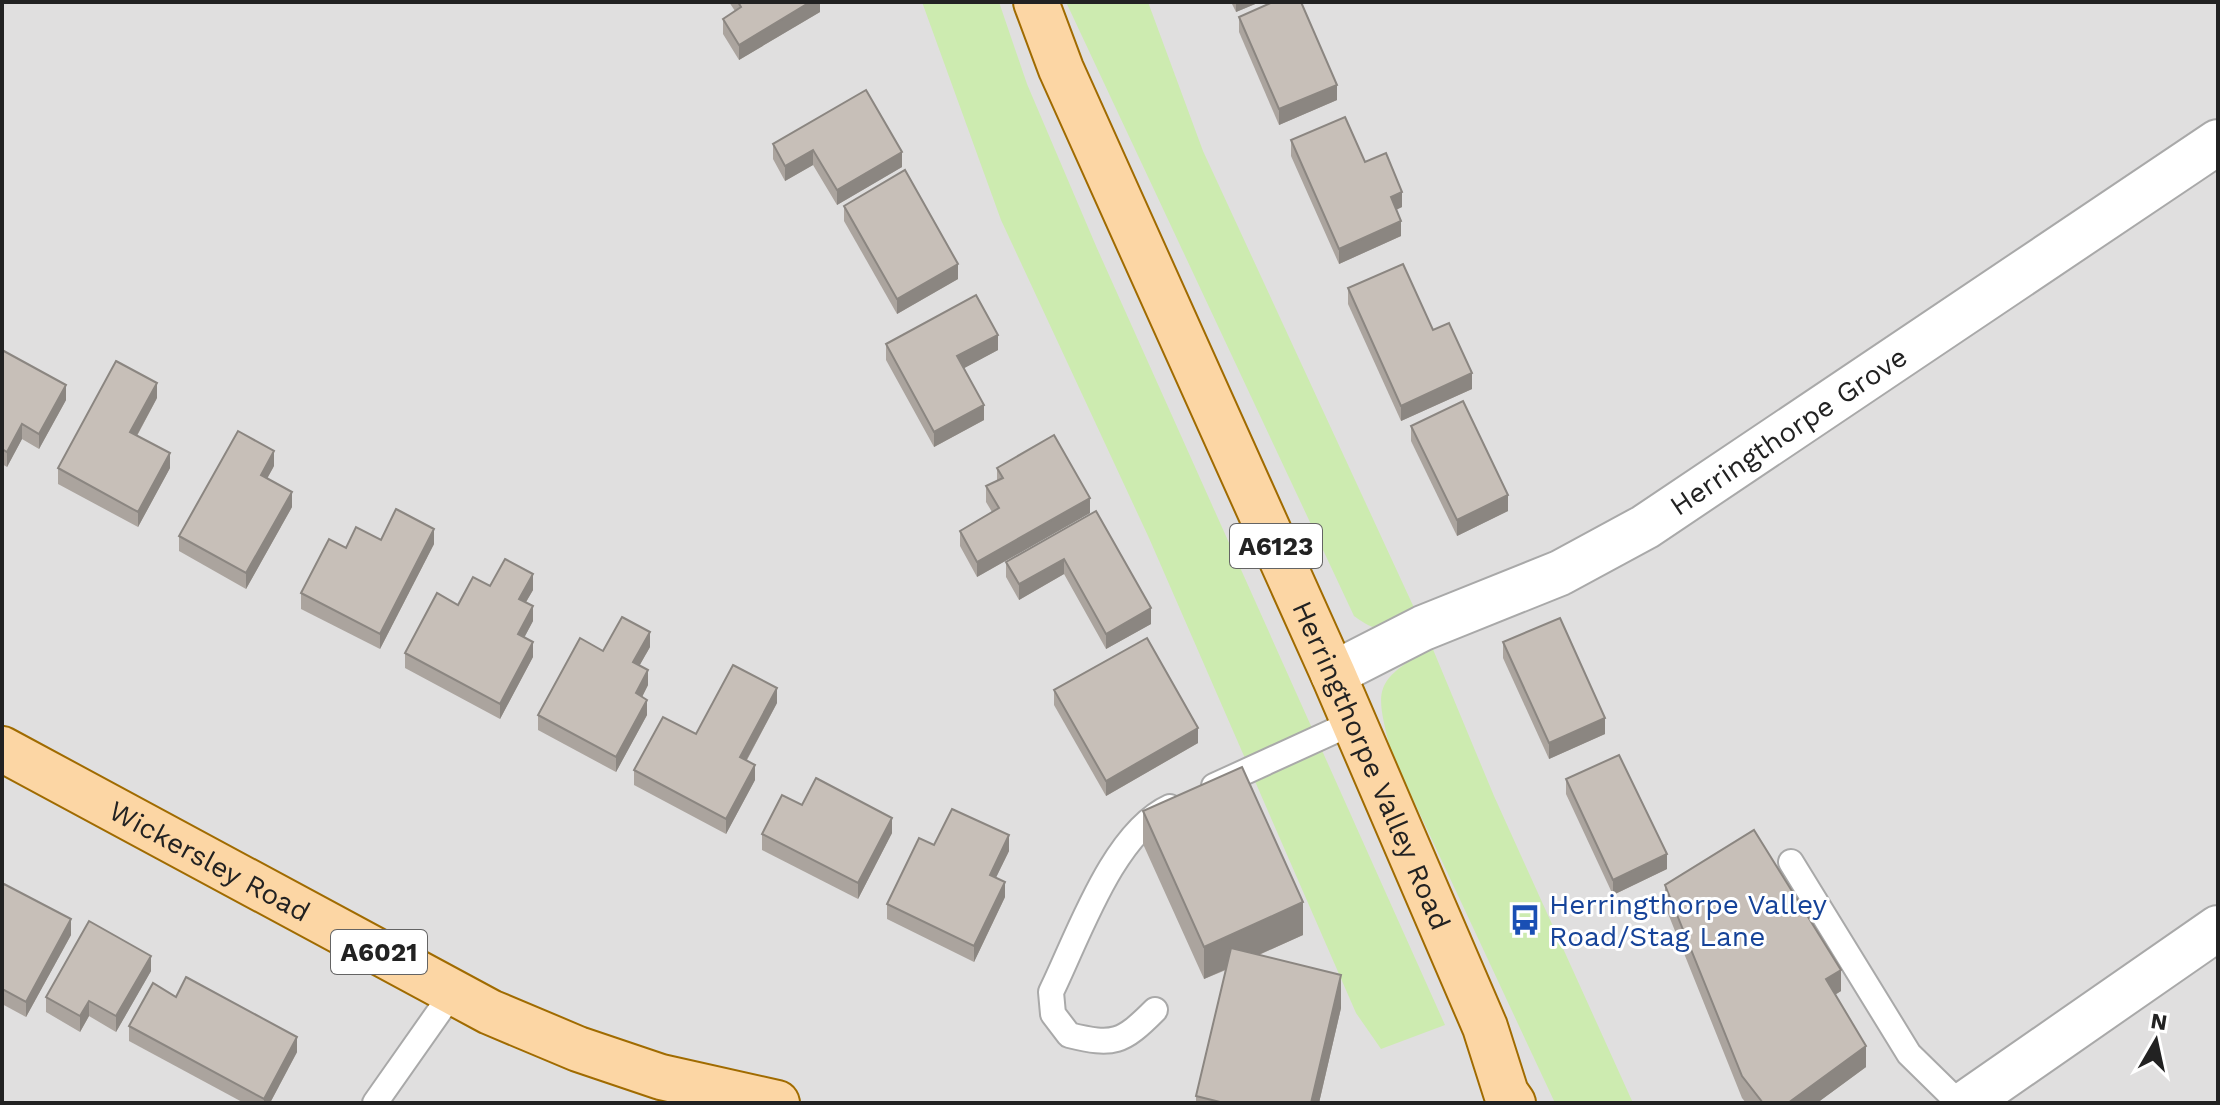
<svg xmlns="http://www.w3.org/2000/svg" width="2220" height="1105" font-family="'Work Sans',sans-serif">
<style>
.residential{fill:#e0dfdf}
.grass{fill:#cdebb0}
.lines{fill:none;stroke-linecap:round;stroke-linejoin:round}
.lane-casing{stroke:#a9a9a9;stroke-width:28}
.street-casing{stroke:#a9a9a9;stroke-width:48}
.primary-casing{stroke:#a06b00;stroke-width:48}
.lane{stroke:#fff;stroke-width:24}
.street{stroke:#fff;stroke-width:44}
.primary{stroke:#fcd6a4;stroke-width:44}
.wall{fill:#aba49e}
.shaded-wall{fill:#8b8681}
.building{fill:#c7bfb8;stroke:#8b8681;stroke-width:2}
.labels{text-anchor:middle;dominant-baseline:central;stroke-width:6;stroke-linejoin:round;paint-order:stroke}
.shield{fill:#fff;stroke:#646464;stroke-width:2}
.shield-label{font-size:26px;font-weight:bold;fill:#222}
.street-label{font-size:28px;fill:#222;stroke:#fff}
.transit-label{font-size:28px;fill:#164399;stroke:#fff;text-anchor:start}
</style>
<rect width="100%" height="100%" fill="#f2efe9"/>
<rect class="residential" x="2" y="2" width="2216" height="1101"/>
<g class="grass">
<polygon points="922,2 999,2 1027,84 1096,246 1445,1025 1381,1049 1356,1013 1149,538 1001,220"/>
<path d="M1066 2H1148L1203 151 1416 612C1388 628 1382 637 1354 616Z"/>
<path d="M1432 647 1494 796 1633 1103H1555L1391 752C1375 688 1372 682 1432 647Z"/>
</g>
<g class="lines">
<defs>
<g id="lane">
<polyline points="1214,786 1354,722"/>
<polyline points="1791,862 1909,1054 1959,1103"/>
<path d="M1155 1010C1122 1043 1114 1046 1069 1035L1053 1014 1051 992C1078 937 1113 833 1170 807"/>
<polyline points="375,1103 453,992"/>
</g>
<g id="street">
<path id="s1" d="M1333 674 1423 628 1560 573 1645 527 2218 142"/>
<polyline points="1966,1103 2218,928"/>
</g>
<g id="primary">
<path id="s2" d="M1036 2 1061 69 1333 674 1485 1027 1506 1093 1513 1103"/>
<path id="s3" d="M2 749 490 1012 578 1049 661 1077 777 1103"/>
</g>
</defs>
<use href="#lane" class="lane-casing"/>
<use href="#street" class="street-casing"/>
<use href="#primary" class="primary-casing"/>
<use href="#lane" class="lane"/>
<use href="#street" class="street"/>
<use href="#primary" class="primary"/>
</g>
<g class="wall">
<polygon points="729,2 820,2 820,12 739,60 723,34 723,19 735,11"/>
<polygon points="1231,2 1260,2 1236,12"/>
<polygon points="1239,17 1337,100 1279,125 1239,32"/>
<polygon points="866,90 902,167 837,205 813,165 785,181 773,159 773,144"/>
<polygon points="1291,140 1365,162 1402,207 1396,210 1401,236 1339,264 1291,156"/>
<polygon points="844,206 958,279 897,314 844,221"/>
<polygon points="1348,288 1433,330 1472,389 1401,421 1348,304"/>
<polygon points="886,344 998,350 964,368 984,420 934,447 886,360"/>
<polygon points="2,350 66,400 39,449 22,439 7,467 2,464"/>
<polygon points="157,398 137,436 170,468 138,527 58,484 58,468"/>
<polygon points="1411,426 1508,511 1457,536 1411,441"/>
<polygon points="274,466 267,478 292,507 246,589 179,551 179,536"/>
<polygon points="997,468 1090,513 977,577 960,546 960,531 992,512 986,502 986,486 997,481"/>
<polygon points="1096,511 1151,624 1106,649 1064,574 1019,600 1006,577 1006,562"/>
<polygon points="381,540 434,544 380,649 301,609 301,593 346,548"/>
<polygon points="490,586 533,590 526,602 533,621 524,638 533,657 500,719 405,668 405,653 458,605"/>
<polygon points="1503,642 1605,734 1549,759 1503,658"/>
<polygon points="650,647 639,666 648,685 642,697 647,715 616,772 538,730 538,715 603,651"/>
<polygon points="1054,690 1198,743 1106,796 1054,705"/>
<polygon points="777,703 747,760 755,780 726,834 634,785 634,770 696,734"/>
<polygon points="1566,779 1667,869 1613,895 1566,794"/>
<polygon points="802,805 892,833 858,899 762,850 762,834"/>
<polygon points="1143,811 1303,935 1259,955 1341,1008 1319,1103 1196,1103 1196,1096 1226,970 1204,979 1143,844"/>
<polygon points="934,845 1009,851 996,877 1005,897 974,962 887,919 887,904"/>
<polygon points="1665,885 1841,991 1835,995 1866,1067 1817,1103 1746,1103 1742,1098 1665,906"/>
<polygon points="2,888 71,935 26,1017 2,1004"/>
<polygon points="151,971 116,1032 89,1016 80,1032 46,1012 46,997"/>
<polygon points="176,997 297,1052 270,1103 244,1103 129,1041 129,1026"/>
</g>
<g class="shaded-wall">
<polygon points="810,2 820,2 820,12 739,60 739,45"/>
<polygon points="1236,2 1260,2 1236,12"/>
<polygon points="1337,85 1337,100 1279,125 1279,109"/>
<polygon points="813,150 813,165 785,181 785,166"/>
<polygon points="902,152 902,167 837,205 837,190"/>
<polygon points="1402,192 1402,207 1391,212 1391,197"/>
<polygon points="1401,221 1401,236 1339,264 1339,249"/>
<polygon points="958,264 958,279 897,314 897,299"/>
<polygon points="998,335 998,350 957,372 957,356"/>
<polygon points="1472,373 1472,389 1401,421 1401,406"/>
<polygon points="157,383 157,398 130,448 130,432"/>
<polygon points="66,385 66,400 39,449 39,434"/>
<polygon points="984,405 984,420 934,447 934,432"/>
<polygon points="22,424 22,439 7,467 7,452"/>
<polygon points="274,451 274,466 261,490 261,475"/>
<polygon points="170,453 170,468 138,527 138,512"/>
<polygon points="292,492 292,507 246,589 246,573"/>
<polygon points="1508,495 1508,511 1457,536 1457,520"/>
<polygon points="1090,498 1090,513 977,577 977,562"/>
<polygon points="434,529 434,544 380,649 380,634"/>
<polygon points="1064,559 1064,574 1019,600 1019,584"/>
<polygon points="533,574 533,590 519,614 519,599"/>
<polygon points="533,606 533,621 518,649 518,634"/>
<polygon points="1151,608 1151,624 1106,649 1106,634"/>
<polygon points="650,632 650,647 633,677 633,662"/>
<polygon points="533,642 533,657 500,719 500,704"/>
<polygon points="648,670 648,685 636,709 636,693"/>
<polygon points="777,688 777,703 740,772 740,757"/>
<polygon points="647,700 647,715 616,772 616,757"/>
<polygon points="1605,718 1605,734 1549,759 1549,743"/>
<polygon points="1198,728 1198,743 1106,796 1106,781"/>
<polygon points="755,765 755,780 726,834 726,819"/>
<polygon points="892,818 892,833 858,899 858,883"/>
<polygon points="1009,835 1009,851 990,890 990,875"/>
<polygon points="1667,854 1667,869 1613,895 1613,880"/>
<polygon points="1005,882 1005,897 974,962 974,946"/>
<polygon points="1303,902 1303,935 1204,979 1204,947"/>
<polygon points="71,919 71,935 26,1017 26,1002"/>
<polygon points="151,956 151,971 116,1032 116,1016"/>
<polygon points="1841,970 1841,991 1826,1000 1826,979"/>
<polygon points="1341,975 1341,1008 1319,1103 1311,1103"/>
<polygon points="89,1001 89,1016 80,1032 80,1016"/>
<polygon points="297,1037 297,1052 270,1103 264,1103 264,1099"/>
<polygon points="1866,1046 1866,1067 1817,1103 1788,1103"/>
</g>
<g class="building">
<polygon points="738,2 810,2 739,45 723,19 741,7"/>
<polygon points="1273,2 1301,2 1337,85 1279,109 1239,17"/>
<polygon points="866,90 902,152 837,190 813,150 785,166 773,144"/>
<polygon points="1345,117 1365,162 1386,153 1402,192 1391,197 1401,221 1339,249 1291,140"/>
<polygon points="905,170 958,264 897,299 844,206"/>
<polygon points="1403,264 1433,330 1449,323 1472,373 1401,406 1348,288"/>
<polygon points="976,295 998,335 957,356 984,405 934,432 886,344"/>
<polygon points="2,350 66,385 39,434 22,424 7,452 2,449"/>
<polygon points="116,361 157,383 130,432 170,453 138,512 58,468"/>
<polygon points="1463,401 1508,495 1457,520 1411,426"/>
<polygon points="238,431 274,451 261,475 292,492 246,573 179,536"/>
<polygon points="1054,435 1090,498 977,562 960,531 999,508 986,486 1003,478 997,468"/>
<polygon points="396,509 434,529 380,634 301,593 329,539 346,548 356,527 381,540"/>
<polygon points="1096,511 1151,608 1106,634 1064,559 1019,584 1006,562"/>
<polygon points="505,559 533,574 519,599 533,606 518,634 533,642 500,704 405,653 437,593 458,605 473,577 490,586"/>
<polygon points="622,617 650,632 633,662 648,670 636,693 647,700 616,757 538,715 580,638 603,651"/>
<polygon points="1560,618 1605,718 1549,743 1503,642"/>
<polygon points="1147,638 1198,728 1106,781 1054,690"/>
<polygon points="733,665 777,688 740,757 755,765 726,819 634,770 663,717 696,734"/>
<polygon points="1619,755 1667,854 1613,880 1566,779"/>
<polygon points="1242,767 1303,902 1204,947 1143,811"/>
<polygon points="816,778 892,818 858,883 762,834 782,795 802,805"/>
<polygon points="952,809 1009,835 990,875 1005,882 974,946 887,904 919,838 934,845"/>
<polygon points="1754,830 1841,970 1826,979 1866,1046 1788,1103 1763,1103 1742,1076 1665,885"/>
<polygon points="4,884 71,919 26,1002 2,989 2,888"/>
<polygon points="89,921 151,956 116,1016 89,1001 80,1016 46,997"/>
<polygon points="1231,948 1341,975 1311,1103 1224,1103 1196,1096"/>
<polygon points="186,977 297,1037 264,1099 129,1026 153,983 176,997"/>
</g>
<defs>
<symbol id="bus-bare" viewBox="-9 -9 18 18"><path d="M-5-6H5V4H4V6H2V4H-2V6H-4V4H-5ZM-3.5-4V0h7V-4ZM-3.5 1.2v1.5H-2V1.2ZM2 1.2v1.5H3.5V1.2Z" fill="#1a4fb4" stroke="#fff" stroke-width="2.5" paint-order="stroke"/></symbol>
</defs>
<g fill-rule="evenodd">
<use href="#bus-bare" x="1503" y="898" width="44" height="44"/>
</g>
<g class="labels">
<g class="shield">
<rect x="1230" y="524" width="92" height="44" rx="6"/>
<rect x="331" y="930" width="96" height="44" rx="6"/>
</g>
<g class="shield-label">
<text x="1276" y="546">A6123</text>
<text x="379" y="952">A6021</text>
</g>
<g class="street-label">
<text stroke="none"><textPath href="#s1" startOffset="518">Herringthorpe Grove</textPath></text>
<text stroke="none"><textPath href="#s2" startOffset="834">Herringthorpe Valley Road</textPath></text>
<text stroke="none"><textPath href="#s3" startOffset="236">Wickersley Road</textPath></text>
</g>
<g class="transit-label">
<text x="1549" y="904">Herringthorpe Valley<tspan x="1549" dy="32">Road/Stag Lane</tspan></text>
</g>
</g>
<rect width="2220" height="1105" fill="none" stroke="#222222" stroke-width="8"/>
<g transform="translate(2156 1041) rotate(9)" stroke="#ffffff" stroke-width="6" paint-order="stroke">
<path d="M0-6L14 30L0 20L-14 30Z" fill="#222222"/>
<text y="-12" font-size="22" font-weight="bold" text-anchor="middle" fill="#222222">N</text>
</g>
</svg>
